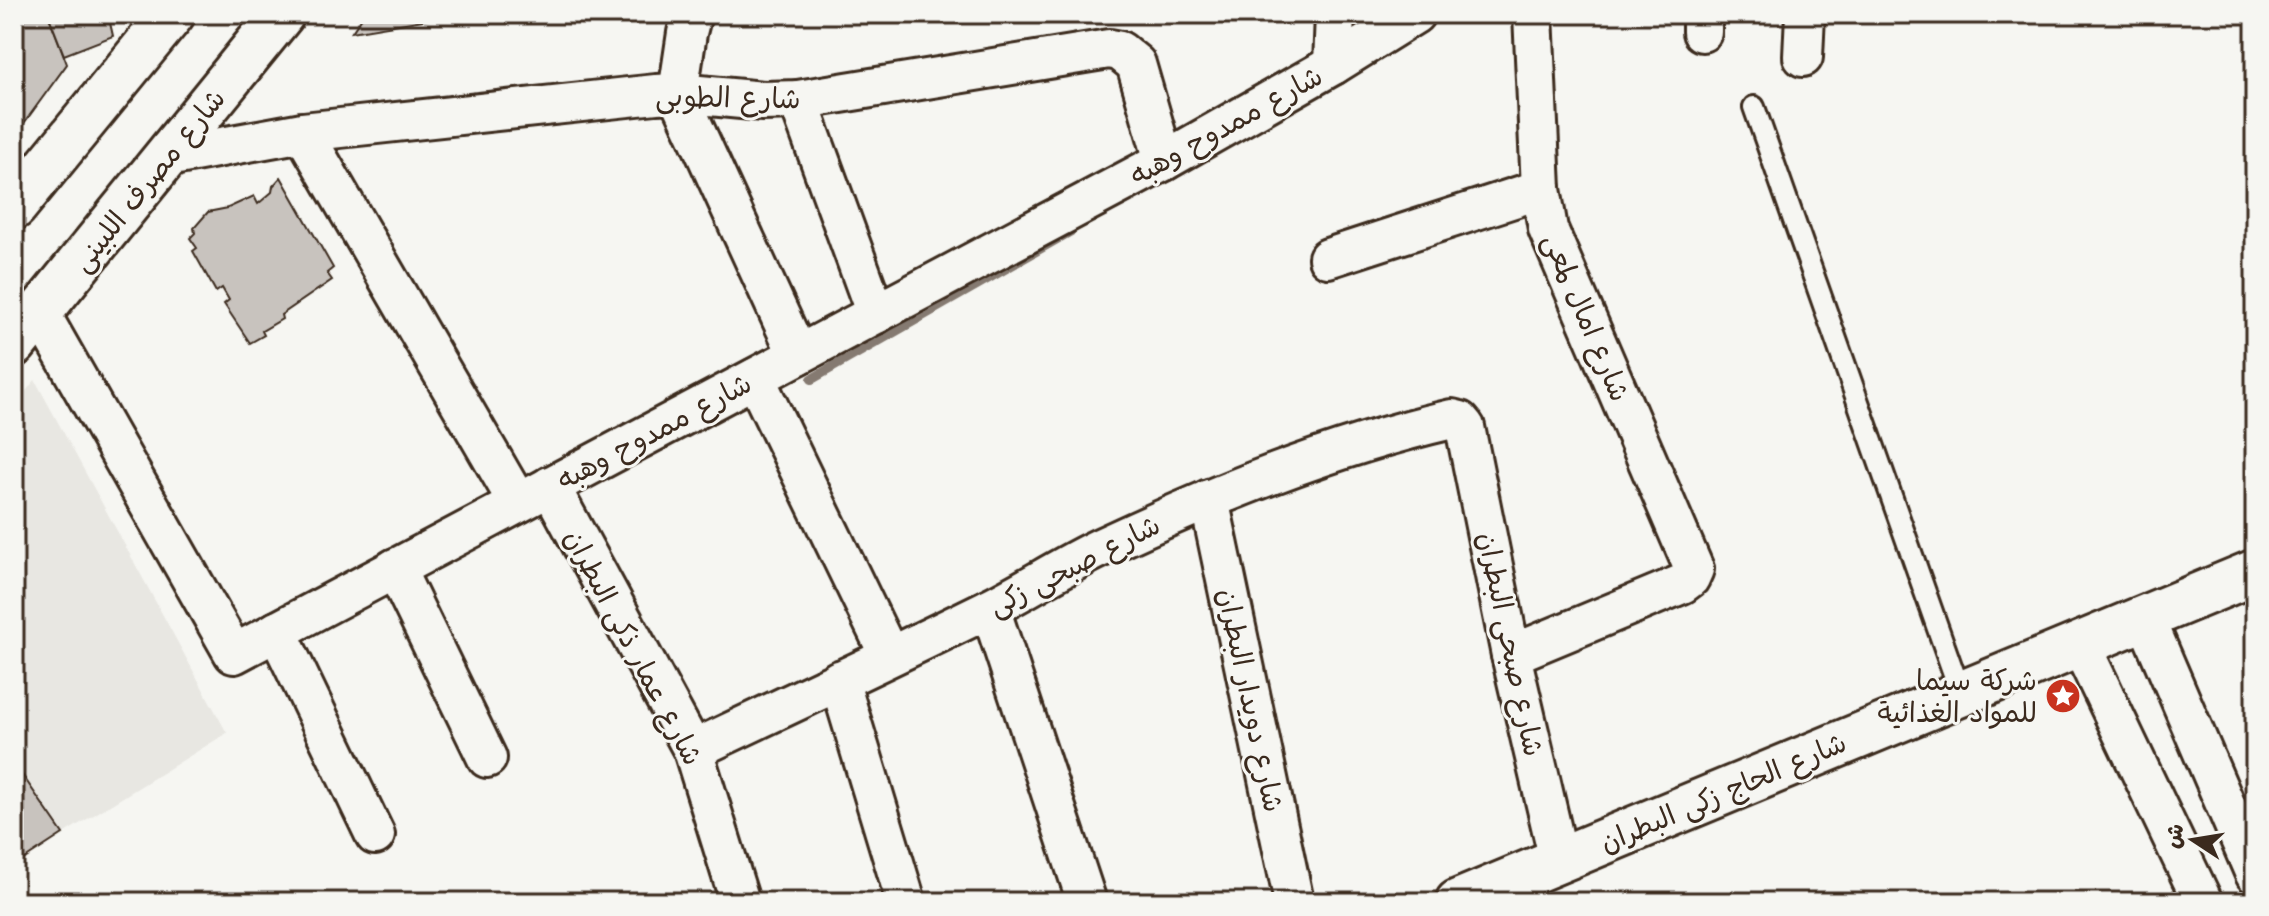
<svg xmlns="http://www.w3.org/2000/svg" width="2269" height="916" font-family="'Shantell Sans','Playpen Sans Arabic',sans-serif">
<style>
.built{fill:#e8e7e2}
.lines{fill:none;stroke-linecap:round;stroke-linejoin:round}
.stream{stroke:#857a71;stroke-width:10}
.building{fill:#c8c3be;stroke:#3b2a1e;stroke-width:2}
.service-casing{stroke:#3b2a1e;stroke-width:26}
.minor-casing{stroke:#3b2a1e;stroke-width:44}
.tertiary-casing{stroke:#3b2a1e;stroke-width:50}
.secondary-casing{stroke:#3b2a1e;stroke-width:50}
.service{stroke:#f6f6f2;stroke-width:20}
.minor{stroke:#f6f6f2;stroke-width:38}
.tertiary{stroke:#f6f6f2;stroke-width:44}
.secondary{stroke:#f6f6f2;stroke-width:44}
.labels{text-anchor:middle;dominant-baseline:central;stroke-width:6;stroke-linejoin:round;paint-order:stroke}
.street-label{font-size:28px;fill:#3b2a1e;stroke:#f6f6f2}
.poi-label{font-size:28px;fill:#3b2a1e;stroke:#f6f6f2;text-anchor:end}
</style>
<rect width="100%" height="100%" fill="#f6f6f2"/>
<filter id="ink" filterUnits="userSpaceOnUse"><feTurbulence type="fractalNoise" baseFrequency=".0125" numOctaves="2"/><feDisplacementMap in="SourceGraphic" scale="16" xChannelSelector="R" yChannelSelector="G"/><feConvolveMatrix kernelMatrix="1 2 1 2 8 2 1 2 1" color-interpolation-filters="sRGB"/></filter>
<g filter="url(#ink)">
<polygon class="built" points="35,380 227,733 63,834 14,763 14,406"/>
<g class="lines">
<polyline class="stream" points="812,379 1071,231"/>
</g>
<g class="building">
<polygon points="14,14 48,14 67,64 14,137"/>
<polygon points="48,14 108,14 113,36 64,55"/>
<polygon points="364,14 459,14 352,32"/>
<polygon points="281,177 333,268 327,273 332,280 281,315 282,319 262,331 264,335 250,343 224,304 229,300 222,288 216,292 193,251 197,248 190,238 195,233 194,228 208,212 228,208 254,196 258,204 272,192 273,186"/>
<polygon points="14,763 63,834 14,866"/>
</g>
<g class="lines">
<defs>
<polyline id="service" points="1754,107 1961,694"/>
<g id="minor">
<polyline points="693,14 691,17 687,33 678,93 798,355"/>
<polyline points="1702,32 1702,14"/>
<polyline points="1803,57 1805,14"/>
<polyline points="1333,65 1335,14"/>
<polyline points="798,100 876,314"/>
<polyline points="303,132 518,503"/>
<polyline points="167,157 303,132 656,94 678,93 763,101 798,100 1109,49 1120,51 1136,64 1164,161"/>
<polyline points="1328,258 1541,189"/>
<polyline points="40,313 234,654 1164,161 1333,65 1415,14"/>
<polyline points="755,378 889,655"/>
<polyline points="550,486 693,750 740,902"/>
<polyline points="1209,499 1294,902"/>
<polyline points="395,568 487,758"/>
<polyline points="990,608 1087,902"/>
<polyline points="2145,617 2255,874"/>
<polyline points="277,631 375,835"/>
<polyline points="2080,644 2203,902"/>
<polyline points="1511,655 1682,584 1690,578 1694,569 1548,229 1541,189 1533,14"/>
<polyline points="839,680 906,902"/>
<path d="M693 750C792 703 891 657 988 609 1026 590 1062 566 1100 548 1213 495 1331 447 1452 419L1460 421 1465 427 1511 655 1559 860"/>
</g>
<polyline id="tertiary" points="1458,902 2255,572"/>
<g id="secondary">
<polyline points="14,207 172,14"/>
<polyline points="14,344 282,14"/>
</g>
</defs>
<use href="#service" class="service-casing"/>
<use href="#minor" class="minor-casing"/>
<use href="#tertiary" class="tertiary-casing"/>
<use href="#secondary" class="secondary-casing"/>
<use href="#service" class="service"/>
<use href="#minor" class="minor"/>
<use href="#tertiary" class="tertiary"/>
<use href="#secondary" class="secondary"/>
</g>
</g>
<defs>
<symbol id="sight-disc" viewBox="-11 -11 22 22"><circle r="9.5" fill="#c8321e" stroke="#f6f6f2"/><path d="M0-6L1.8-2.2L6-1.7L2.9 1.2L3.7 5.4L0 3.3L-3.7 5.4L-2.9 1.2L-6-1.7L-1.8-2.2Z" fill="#fff"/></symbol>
</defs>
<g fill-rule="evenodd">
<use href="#sight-disc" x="2043" y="676" width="40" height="40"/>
</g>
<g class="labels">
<g class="street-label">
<text transform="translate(728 97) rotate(1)">شارع الطوبى</text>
<text transform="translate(1226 125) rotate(-29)">شارع ممدوح وهبه</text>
<text transform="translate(148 180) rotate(-51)">شارع مصرف اللبينى</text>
<text transform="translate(1587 317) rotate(67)">شارع امال لمعى</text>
<text transform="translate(654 431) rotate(-28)">شارع ممدوح وهبه</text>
<text transform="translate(1074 565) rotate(-27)">شارع صبحى زكى</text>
<text transform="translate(1511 644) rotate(78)">شارع صبحى البطران</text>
<text transform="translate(634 647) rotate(62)">شارع عمار ذكى البطران</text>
<text transform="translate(1251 700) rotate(78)">شارع دويدار البطران</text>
<text transform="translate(1723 792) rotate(-23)">شارع الحاج زكى البطران</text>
</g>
<g class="poi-label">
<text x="2037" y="680">شركة سيما<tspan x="2037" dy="32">للمواد الغذائية</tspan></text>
</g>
</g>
<rect width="2269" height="916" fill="none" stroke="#f6f6f2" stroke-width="48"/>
<rect x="24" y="24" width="2221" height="868" fill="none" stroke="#3b2a1e" stroke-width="3" filter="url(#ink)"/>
<g transform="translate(2193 840) rotate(282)" stroke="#f6f6f2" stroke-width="6" paint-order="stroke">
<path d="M0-6L14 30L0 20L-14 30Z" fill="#3b2a1e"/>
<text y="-12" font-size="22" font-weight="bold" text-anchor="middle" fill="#3b2a1e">ش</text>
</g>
</svg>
